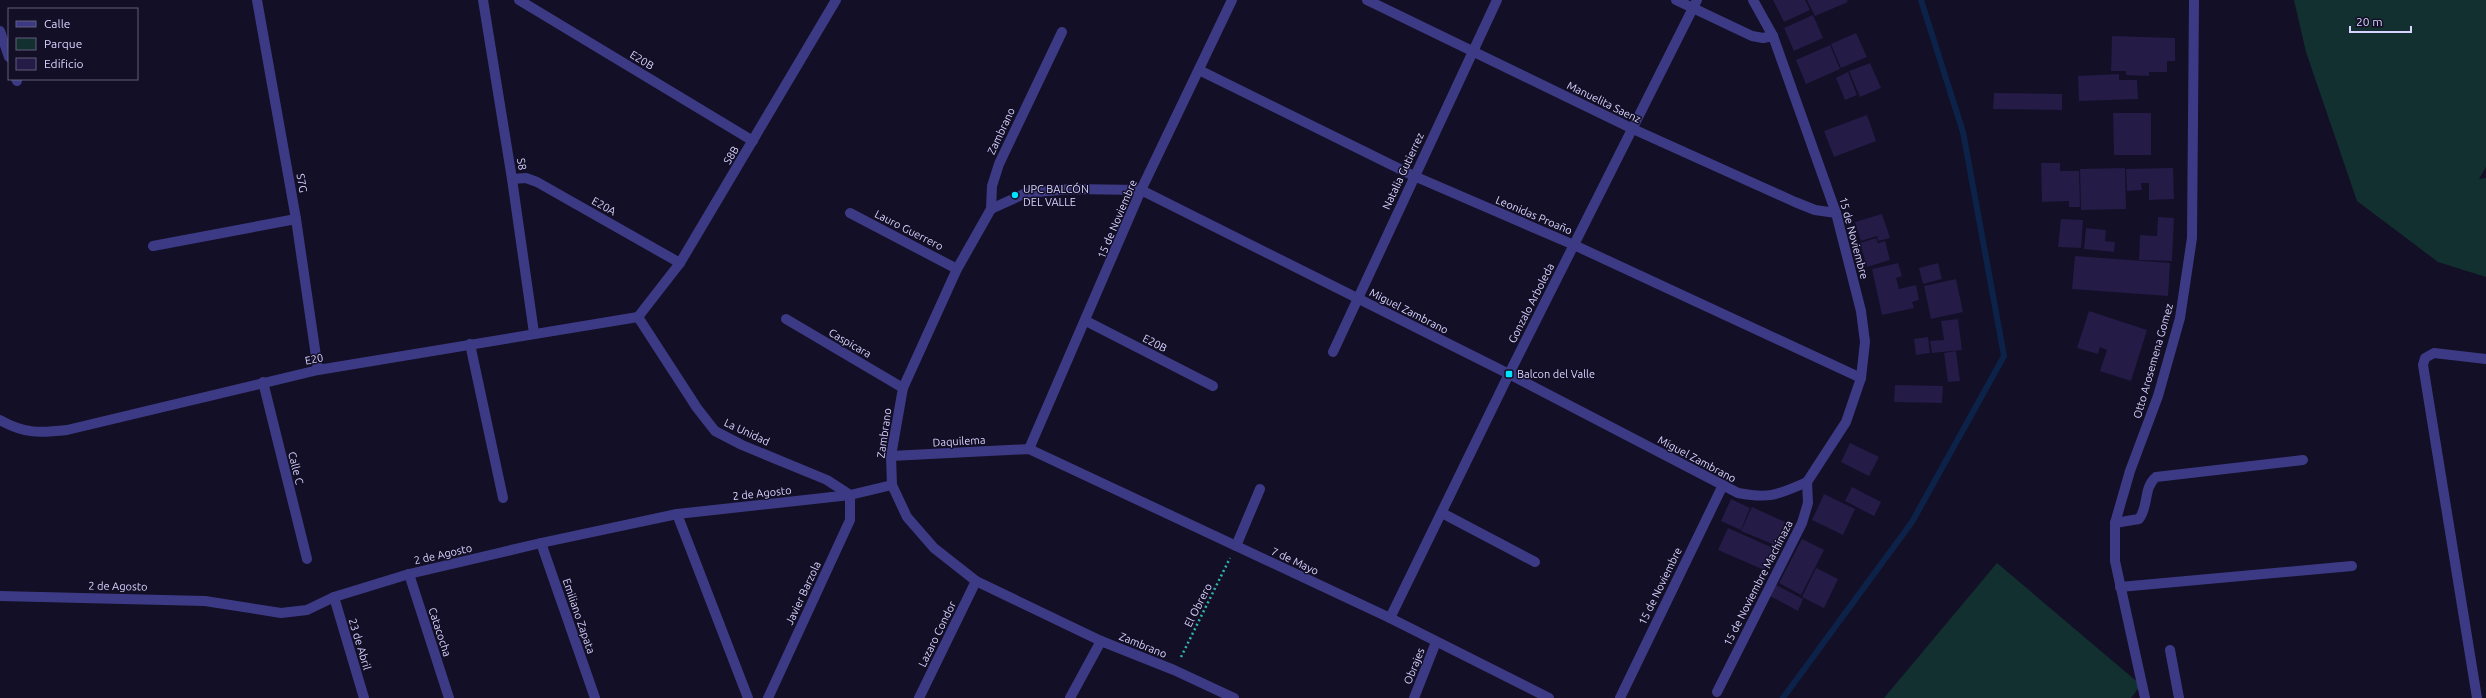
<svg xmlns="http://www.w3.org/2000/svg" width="2486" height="698" font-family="Ubuntu,sans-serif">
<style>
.green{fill:#12302f}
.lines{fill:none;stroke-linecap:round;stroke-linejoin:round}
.stream{stroke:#0c2248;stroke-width:6}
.building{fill:#241b47}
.path{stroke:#2fb8b0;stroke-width:2.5;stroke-dasharray:2 3;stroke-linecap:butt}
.service{stroke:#3d3a85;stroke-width:10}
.minor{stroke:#3d3a85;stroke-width:10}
.tertiary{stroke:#3d3a85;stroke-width:10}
.poi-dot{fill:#00e5ff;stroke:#130f26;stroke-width:1.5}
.labels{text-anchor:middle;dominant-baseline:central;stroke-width:3;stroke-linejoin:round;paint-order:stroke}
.street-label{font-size:11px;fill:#d9d4ff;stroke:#130f26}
.poi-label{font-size:11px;fill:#d9d4ff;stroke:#130f26;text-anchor:start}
</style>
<rect width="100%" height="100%" fill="#130f26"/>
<g class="green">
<polygon points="2294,0 2486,0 2486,167 2479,179 2486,178 2486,277 2438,262 2357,201 2306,52"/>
<polygon points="1997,563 2141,685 2131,698 1884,698"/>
</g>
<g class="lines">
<polyline class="stream" points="1783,698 1912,522 2004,356 1963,132 1921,0"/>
</g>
<g class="building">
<polygon points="1773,0 1805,0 1810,10 1784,22"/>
<polygon points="1807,0 1847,0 1848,2 1815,16"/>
<polygon points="1813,15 1823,38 1794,51 1784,28"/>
<polygon points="1856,33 1867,57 1841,68 1831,44"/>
<polygon points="2112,36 2175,38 2175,61 2167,61 2167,72 2149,72 2149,76 2126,75 2126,71 2111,71"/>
<polygon points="1830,45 1840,69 1806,84 1796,60"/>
<polygon points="1870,63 1881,88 1860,97 1849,71"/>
<polygon points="1848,72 1857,95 1845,100 1836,78"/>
<polygon points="2119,74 2119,80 2137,80 2138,99 2079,101 2078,76"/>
<polygon points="1994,93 2062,94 2062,110 1993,109"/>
<polygon points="2113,113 2151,113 2151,155 2114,155"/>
<polygon points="1867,115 1876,141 1834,157 1824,131"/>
<polygon points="2041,163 2060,163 2060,171 2079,171 2080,207 2069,207 2069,201 2042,202"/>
<polygon points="2125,168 2126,209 2081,210 2080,169"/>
<polygon points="2173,168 2174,199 2149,200 2149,183 2141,183 2142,190 2127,191 2126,169"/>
<polygon points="1882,214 1890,238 1878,241 1877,236 1861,241 1855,222"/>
<polygon points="2158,217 2174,218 2172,261 2139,260 2140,235 2157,236"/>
<polygon points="2061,219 2083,220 2081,248 2058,247"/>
<polygon points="2086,228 2106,230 2105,241 2115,242 2114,252 2084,249"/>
<polygon points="1876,238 1878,243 1885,241 1890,260 1867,267 1860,243"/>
<polygon points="2075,256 2170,263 2168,296 2072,289"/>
<polygon points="1898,263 1902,276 1896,278 1899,289 1916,285 1919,300 1912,302 1914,308 1882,315 1872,269"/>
<polygon points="1938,263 1942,279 1923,284 1919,268"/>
<polygon points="1956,279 1963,312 1931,319 1924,286"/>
<polygon points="2089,311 2147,330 2131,381 2100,371 2107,350 2100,347 2098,354 2077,348"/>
<polygon points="1958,319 1962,350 1932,353 1930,341 1944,340 1941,321"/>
<polygon points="1928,337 1930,353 1916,355 1914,339"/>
<polygon points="1956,351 1960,381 1948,382 1944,353"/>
<polygon points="1895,385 1943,386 1942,403 1894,402"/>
<polygon points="1850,443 1879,457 1869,476 1841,462"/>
<polygon points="1852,487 1881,502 1874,516 1845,501"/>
<polygon points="1824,494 1855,509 1843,535 1812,520"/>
<polygon points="1731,499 1750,508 1741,530 1721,521"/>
<polygon points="1752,507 1785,522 1775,545 1741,531"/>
<polygon points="1728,528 1773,548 1764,570 1718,550"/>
<polygon points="1802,539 1824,550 1801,595 1779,583"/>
<polygon points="1816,568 1838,579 1824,608 1802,597"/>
<polygon points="1776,585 1803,599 1798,611 1770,596"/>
</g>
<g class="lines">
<polyline class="path" points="1181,657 1230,558"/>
<polyline class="service" points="2170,650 2179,698"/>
<g class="minor">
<polyline points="257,0 296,219 318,370"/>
<polyline points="483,0 512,179 534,333"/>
<polyline points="519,0 753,141"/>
<polyline points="1367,0 1633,129 1795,202 1815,210 1836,213"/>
<polyline points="1676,0 1752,36 1763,38 1773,36"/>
<polyline points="1753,0 1773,36 1836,213 1861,311 1865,342 1861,378 1846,422 1807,482"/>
<polyline points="0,31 9,57"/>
<polyline points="1062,32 999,164 992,186 991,209 957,269 903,388 891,456 892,485 907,517 934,548 976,581 1101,641 1174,670 1234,698"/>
<polyline points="1199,70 1414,176 1574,245 1861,378"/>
<polyline points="16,79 17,81"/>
<polyline points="512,179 526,178 537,182 680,263"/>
<path d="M991 209 1026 193 1071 189 1141 190 1509 374 1738 493C1770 499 1777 495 1807 482"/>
<polyline points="850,213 957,269"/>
<polyline points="153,246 296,219"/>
<polyline points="638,317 697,408 715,431 742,445 827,480 850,495 850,520 768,698"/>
<polyline points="638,317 680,263 836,0"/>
<polyline points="786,319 903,388"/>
<polyline points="1086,321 1213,386"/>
<polyline points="470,344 503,498"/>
<polyline points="1333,352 1497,0"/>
<polyline points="263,382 307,559"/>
<path d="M0 420C25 434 40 433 67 430L318 370 638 317"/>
<polyline points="1029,449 1141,190 1232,0"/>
<polyline points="891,456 1029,449 1390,618 1549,698"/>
<polyline points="1442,513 1535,562"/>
<polyline points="677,514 748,698"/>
<path d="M2115 523 2139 519C2149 506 2143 488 2156 477L2303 460"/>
<polyline points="541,543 595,698"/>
<polyline points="1236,546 1260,489"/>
<polyline points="409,574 449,698"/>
<polyline points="2120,587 2352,566"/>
<polyline points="0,596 205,601 281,613 307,610 334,597 409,574 541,543 677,514 850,495 892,485"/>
<polyline points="334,597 364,698"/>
<polyline points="1390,618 1509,374 1697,0"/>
<polyline points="1717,692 1802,523 1808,503 1807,482"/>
<polyline points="919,698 976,581"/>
<polyline points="1070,698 1101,641"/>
<polyline points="1414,698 1436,642"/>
<polyline points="1620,698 1723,485"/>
<polyline points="2477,698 2423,365 2425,358 2434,353 2486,359"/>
</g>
<polyline class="tertiary" points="2145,698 2115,561 2115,523 2130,471 2158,396 2180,318 2192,238 2194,0"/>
</g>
<g class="poi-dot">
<circle cx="1015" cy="195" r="4"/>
<rect x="1505" y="370" width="8" height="8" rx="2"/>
</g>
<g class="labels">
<g class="street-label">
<text transform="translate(642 60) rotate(31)">E20B</text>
<text transform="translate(1604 102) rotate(26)">Manuelita Saenz</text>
<text transform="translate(1001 131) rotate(-65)">Zambrano</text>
<text transform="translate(731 155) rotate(-59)">S8B</text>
<text transform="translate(522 164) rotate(81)">S8</text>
<text transform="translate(1403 171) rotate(-65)">Natalia Gutierrez</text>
<text transform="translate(302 183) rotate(80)">S7G</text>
<text transform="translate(604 206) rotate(29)">E20A</text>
<text transform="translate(1534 215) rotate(23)">Leonidas Proaño</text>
<text transform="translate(1117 219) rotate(-67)">15 de Noviembre</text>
<text transform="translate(909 230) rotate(27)">Lauro Guerrero</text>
<text transform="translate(1854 238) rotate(75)">15 de Noviembre</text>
<text transform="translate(1531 303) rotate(-63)">Gonzalo Arboleda</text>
<text transform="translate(1409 311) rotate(27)">Miguel Zambrano</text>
<text transform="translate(850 343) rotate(30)">Caspicara</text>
<text transform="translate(1155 343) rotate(27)">E20B</text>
<text transform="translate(314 359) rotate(-11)">E20</text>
<text transform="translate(2153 361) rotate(-74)">Otto Arosemena Gomez</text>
<text transform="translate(747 432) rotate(25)">La Unidad</text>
<text transform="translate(884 433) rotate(-82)">Zambrano</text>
<text transform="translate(959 441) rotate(-3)">Daquilema</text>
<text transform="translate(1697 459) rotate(28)">Miguel Zambrano</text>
<text transform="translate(296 468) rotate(76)">Calle C</text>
<text transform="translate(762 493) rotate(-6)">2 de Agosto</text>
<text transform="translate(443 554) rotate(-13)">2 de Agosto</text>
<text transform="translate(1295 561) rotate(25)">7 de Mayo</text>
<text transform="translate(1758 583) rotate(-63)">15 de Noviembre Machinaza</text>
<text transform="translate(118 586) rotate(1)">2 de Agosto</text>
<text transform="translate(1660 586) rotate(-64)">15 de Noviembre</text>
<text transform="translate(803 593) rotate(-65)">Javier Barzola</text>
<text transform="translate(1198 605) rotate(-63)">El Obrero</text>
<text transform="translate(579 616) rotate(71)">Emiliano Zapata</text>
<text transform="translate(440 632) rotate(72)">Catacocha</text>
<text transform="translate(937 634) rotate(-64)">Lazaro Condor</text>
<text transform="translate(360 644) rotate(73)">23 de Abril</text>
<text transform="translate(1143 645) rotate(22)">Zambrano</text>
<text transform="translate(1414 666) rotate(-68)">Obrajes</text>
</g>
<g class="poi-label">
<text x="1023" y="189">UPC BALCÓN<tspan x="1023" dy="13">DEL VALLE</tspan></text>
<text x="1517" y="374">Balcon del Valle</text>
</g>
</g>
<rect x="8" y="8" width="130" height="72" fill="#130f26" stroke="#625e7d"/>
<rect x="16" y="21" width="20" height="6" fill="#3d3a85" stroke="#625e7d"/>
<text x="44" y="28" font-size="12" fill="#d9d4ff">Calle</text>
<rect x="16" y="38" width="20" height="12" fill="#12302f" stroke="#625e7d"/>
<text x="44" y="48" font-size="12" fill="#d9d4ff">Parque</text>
<rect x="16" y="58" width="20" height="12" fill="#241b47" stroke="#625e7d"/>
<text x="44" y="68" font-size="12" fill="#d9d4ff">Edificio</text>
<path d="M2350 26v6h61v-6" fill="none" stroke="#d9d4ff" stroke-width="2"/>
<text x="2356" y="26" font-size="12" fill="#d9d4ff" stroke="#130f26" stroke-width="3" paint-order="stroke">20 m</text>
</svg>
